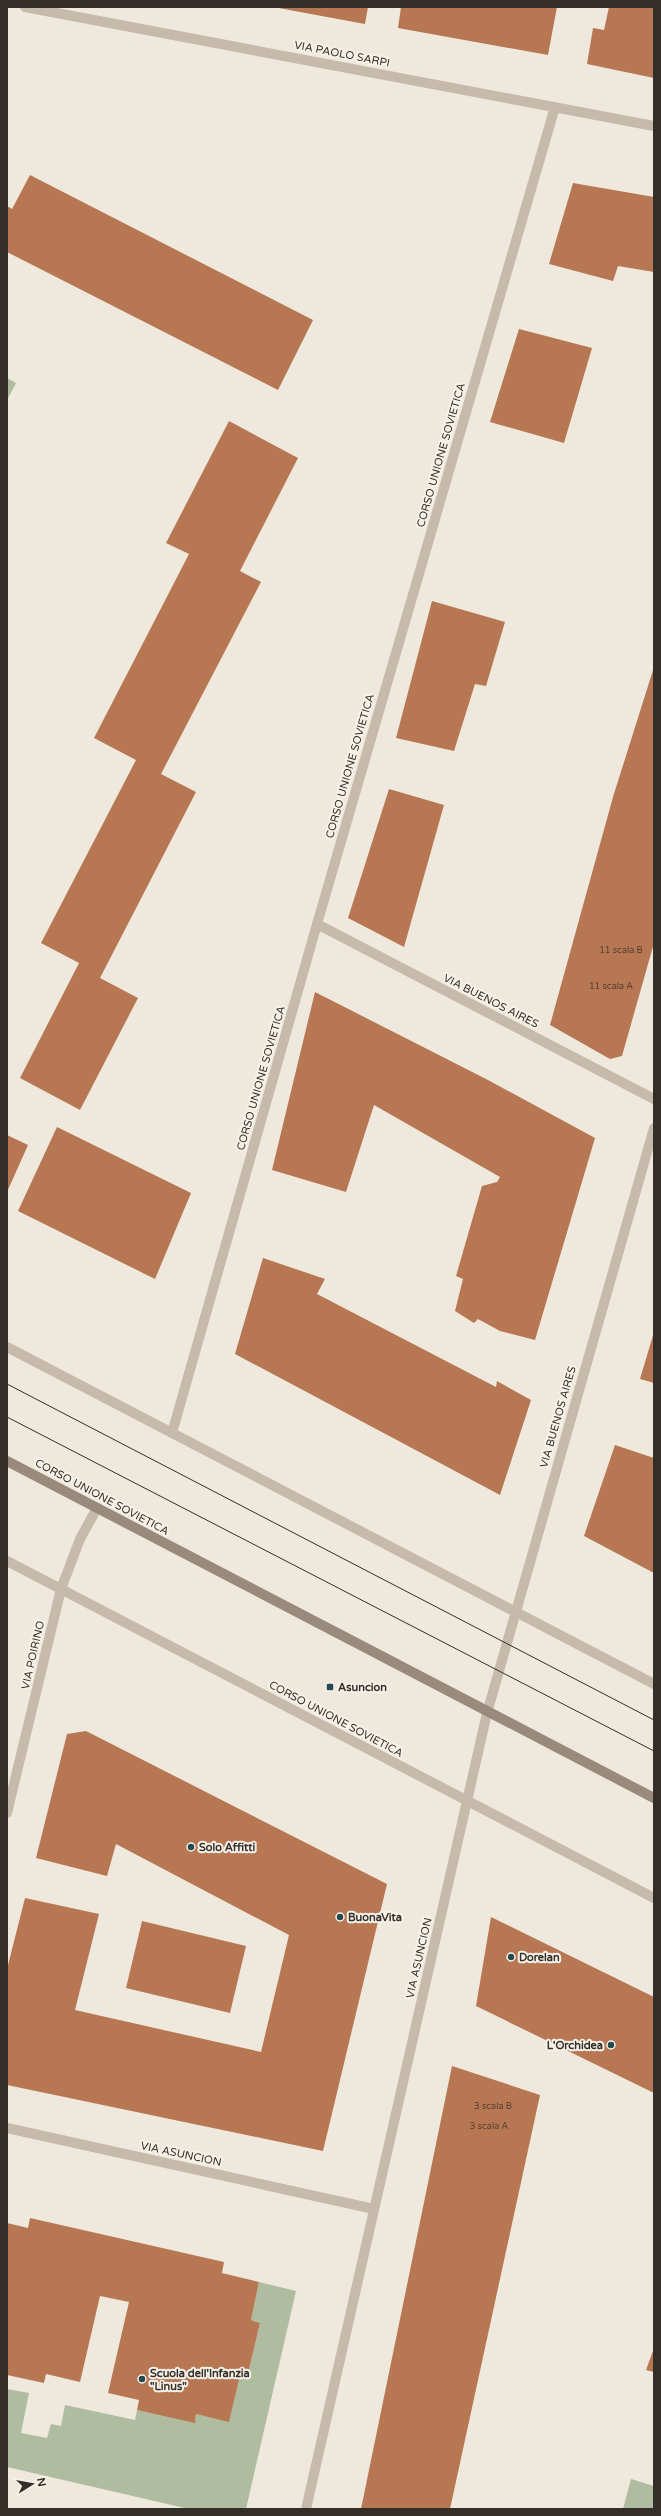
<svg xmlns="http://www.w3.org/2000/svg" width="661" height="2516" font-family="'Varela Round',sans-serif">
<style>
.green{fill:#afbc9f}
.building{fill:#b77753}
.lines{fill:none;stroke-linecap:round;stroke-linejoin:round}
.street{stroke:#c6baab;stroke-width:10}
.secondary{stroke:#998a7c;stroke-width:10}
.tram{stroke:#342e29;stroke-width:1}
.poi-dot{fill:#234951;stroke:#f7f2e9;stroke-width:1.5}
.labels{text-anchor:middle;dominant-baseline:central;stroke-width:4;stroke-linejoin:round;paint-order:stroke}
.number-label{font-size:9px;fill:#554034}
.street-label{font-size:11px;fill:#342e29;stroke:#f7f2e9}
.poi-label{font-size:11px;font-weight:bold;fill:#342e29;stroke:#f7f2e9;text-anchor:start}
</style>
<rect width="100%" height="100%" fill="#efe9dd"/>
<g class="green">
<polygon points="7,378 16,383 7,400"/>
<polygon points="259,2282 296,2291 246,2509 189,2509 7,2467 7,2389 29,2393 21,2433 47,2438 51,2424 61,2426 65,2405 135,2420 137,2410 195,2422 196,2414 229,2421 240,2376 247,2378 260,2323 251,2320"/>
<polygon points="631,2479 654,2486 654,2509 623,2509"/>
</g>
<g class="building">
<polygon points="273,7 368,7 365,24"/>
<polygon points="401,7 557,7 548,55 398,28"/>
<polygon points="609,7 654,7 654,78 587,64 593,28 604,30"/>
<polygon points="30,175 313,320 278,390 7,252 7,206 12,209"/>
<polygon points="573,183 654,197 654,272 618,266 613,281 549,264"/>
<polygon points="519,329 592,348 564,443 490,422"/>
<polygon points="229,421 298,458 240,571 261,582 161,774 196,792 100,978 138,998 80,1110 20,1078 79,963 41,943 136,760 94,738 189,554 166,543"/>
<polygon points="432,601 505,622 486,686 475,684 454,751 396,738"/>
<polygon points="654,667 654,943 622,1056 610,1059 550,1025 613,797"/>
<polygon points="389,789 444,805 404,947 348,918"/>
<polygon points="315,992 488,1080 595,1138 535,1340 500,1331 478,1319 474,1323 455,1311 463,1279 456,1276 482,1186 497,1182 500,1177 374,1105 346,1192 272,1170"/>
<polygon points="57,1127 191,1193 155,1279 18,1211"/>
<polygon points="7,1135 28,1145 7,1192"/>
<polygon points="263,1258 325,1279 317,1294 496,1387 497,1381 531,1400 500,1495 235,1354"/>
<polygon points="654,1332 654,1383 640,1379"/>
<polygon points="615,1445 654,1458 654,1573 584,1536"/>
<polygon points="86,1731 387,1884 323,2151 7,2085 7,1969 25,1898 99,1914 75,2010 261,2052 289,1935 116,1844 107,1876 36,1858 67,1734"/>
<polygon points="491,1917 654,1997 654,2093 476,2006"/>
<polygon points="142,1921 246,1946 230,2013 126,1988"/>
<polygon points="452,2066 540,2095 450,2509 361,2509"/>
<polygon points="30,2218 224,2262 222,2273 259,2282 251,2320 260,2323 247,2378 240,2376 229,2422 196,2414 195,2423 137,2410 139,2400 108,2393 129,2302 100,2296 80,2382 46,2374 44,2383 7,2375 7,2223 28,2228"/>
<polygon points="654,2348 654,2372 646,2370"/>
</g>
<g class="lines">
<g class="street">
<polyline points="25,7 654,126"/>
<polyline points="317,924 654,1099"/>
<polyline points="7,1347 654,1684"/>
<polyline points="172,1433 317,924 555,107"/>
<polyline points="7,1561 654,1898"/>
<polyline points="7,1813 61,1589 80,1539 97,1508"/>
<polyline points="7,2128 374,2209"/>
<polyline points="306,2509 487,1713 654,1128"/>
</g>
<polyline class="secondary" points="7,1461 654,1798"/>
<g class="tram">
<polyline points="7,1384 654,1720"/>
<polyline points="7,1417 654,1751"/>
</g>
</g>
<g class="poi-dot">
<rect x="326" y="1683" width="8" height="8" rx="2"/>
<circle cx="191" cy="1847" r="4"/>
<circle cx="340" cy="1917" r="4"/>
<circle cx="511" cy="1957" r="4"/>
<circle cx="611" cy="2045" r="4"/>
<circle cx="142" cy="2379" r="4"/>
</g>
<g class="labels">
<g class="number-label">
<text x="621" y="950">11 scala B</text>
<text x="611" y="986">11 scala A</text>
<text x="493" y="2106">3 scala B</text>
<text x="489" y="2126">3 scala A</text>
</g>
<g class="street-label">
<text transform="translate(342 54) rotate(11)">VIA PAOLO SARPI</text>
<text transform="translate(441 455) rotate(-74)">CORSO UNIONE SOVIETICA</text>
<text transform="translate(350 766) rotate(-74)">CORSO UNIONE SOVIETICA</text>
<text transform="translate(491 1001) rotate(27)">VIA BUENOS AIRES</text>
<text transform="translate(261 1078) rotate(-74)">CORSO UNIONE SOVIETICA</text>
<text transform="translate(558 1417) rotate(-74)">VIA BUENOS AIRES</text>
<text transform="translate(102 1497) rotate(28)">CORSO UNIONE SOVIETICA</text>
<text transform="translate(33 1655) rotate(-77)">VIA POIRINO</text>
<text transform="translate(336 1719) rotate(28)">CORSO UNIONE SOVIETICA</text>
<text transform="translate(419 1958) rotate(-77)">VIA ASUNCION</text>
<text transform="translate(181 2154) rotate(12)">VIA ASUNCION</text>
</g>
<g class="poi-label">
<text x="338" y="1687">Asuncion</text>
<text x="199" y="1847">Solo Affitti</text>
<text x="348" y="1917">BuonaVita</text>
<text x="519" y="1957">Dorelan</text>
<text x="603" y="2045" text-anchor="end">L'Orchidea</text>
<text x="150" y="2373">Scuola dell'Infanzia<tspan x="150" dy="13">"Linus"</tspan></text>
</g>
</g>
<rect width="661" height="2516" fill="none" stroke="#342e29" stroke-width="16"/>
<g transform="translate(32 2484) rotate(79)" stroke="#f7f2e9" stroke-width="3" paint-order="stroke">
<path d="M0-3L7 15L0 10L-7 15Z" fill="#342e29"/>
<text y="-6" font-size="11" font-weight="bold" text-anchor="middle" fill="#342e29">N</text>
</g>
</svg>
